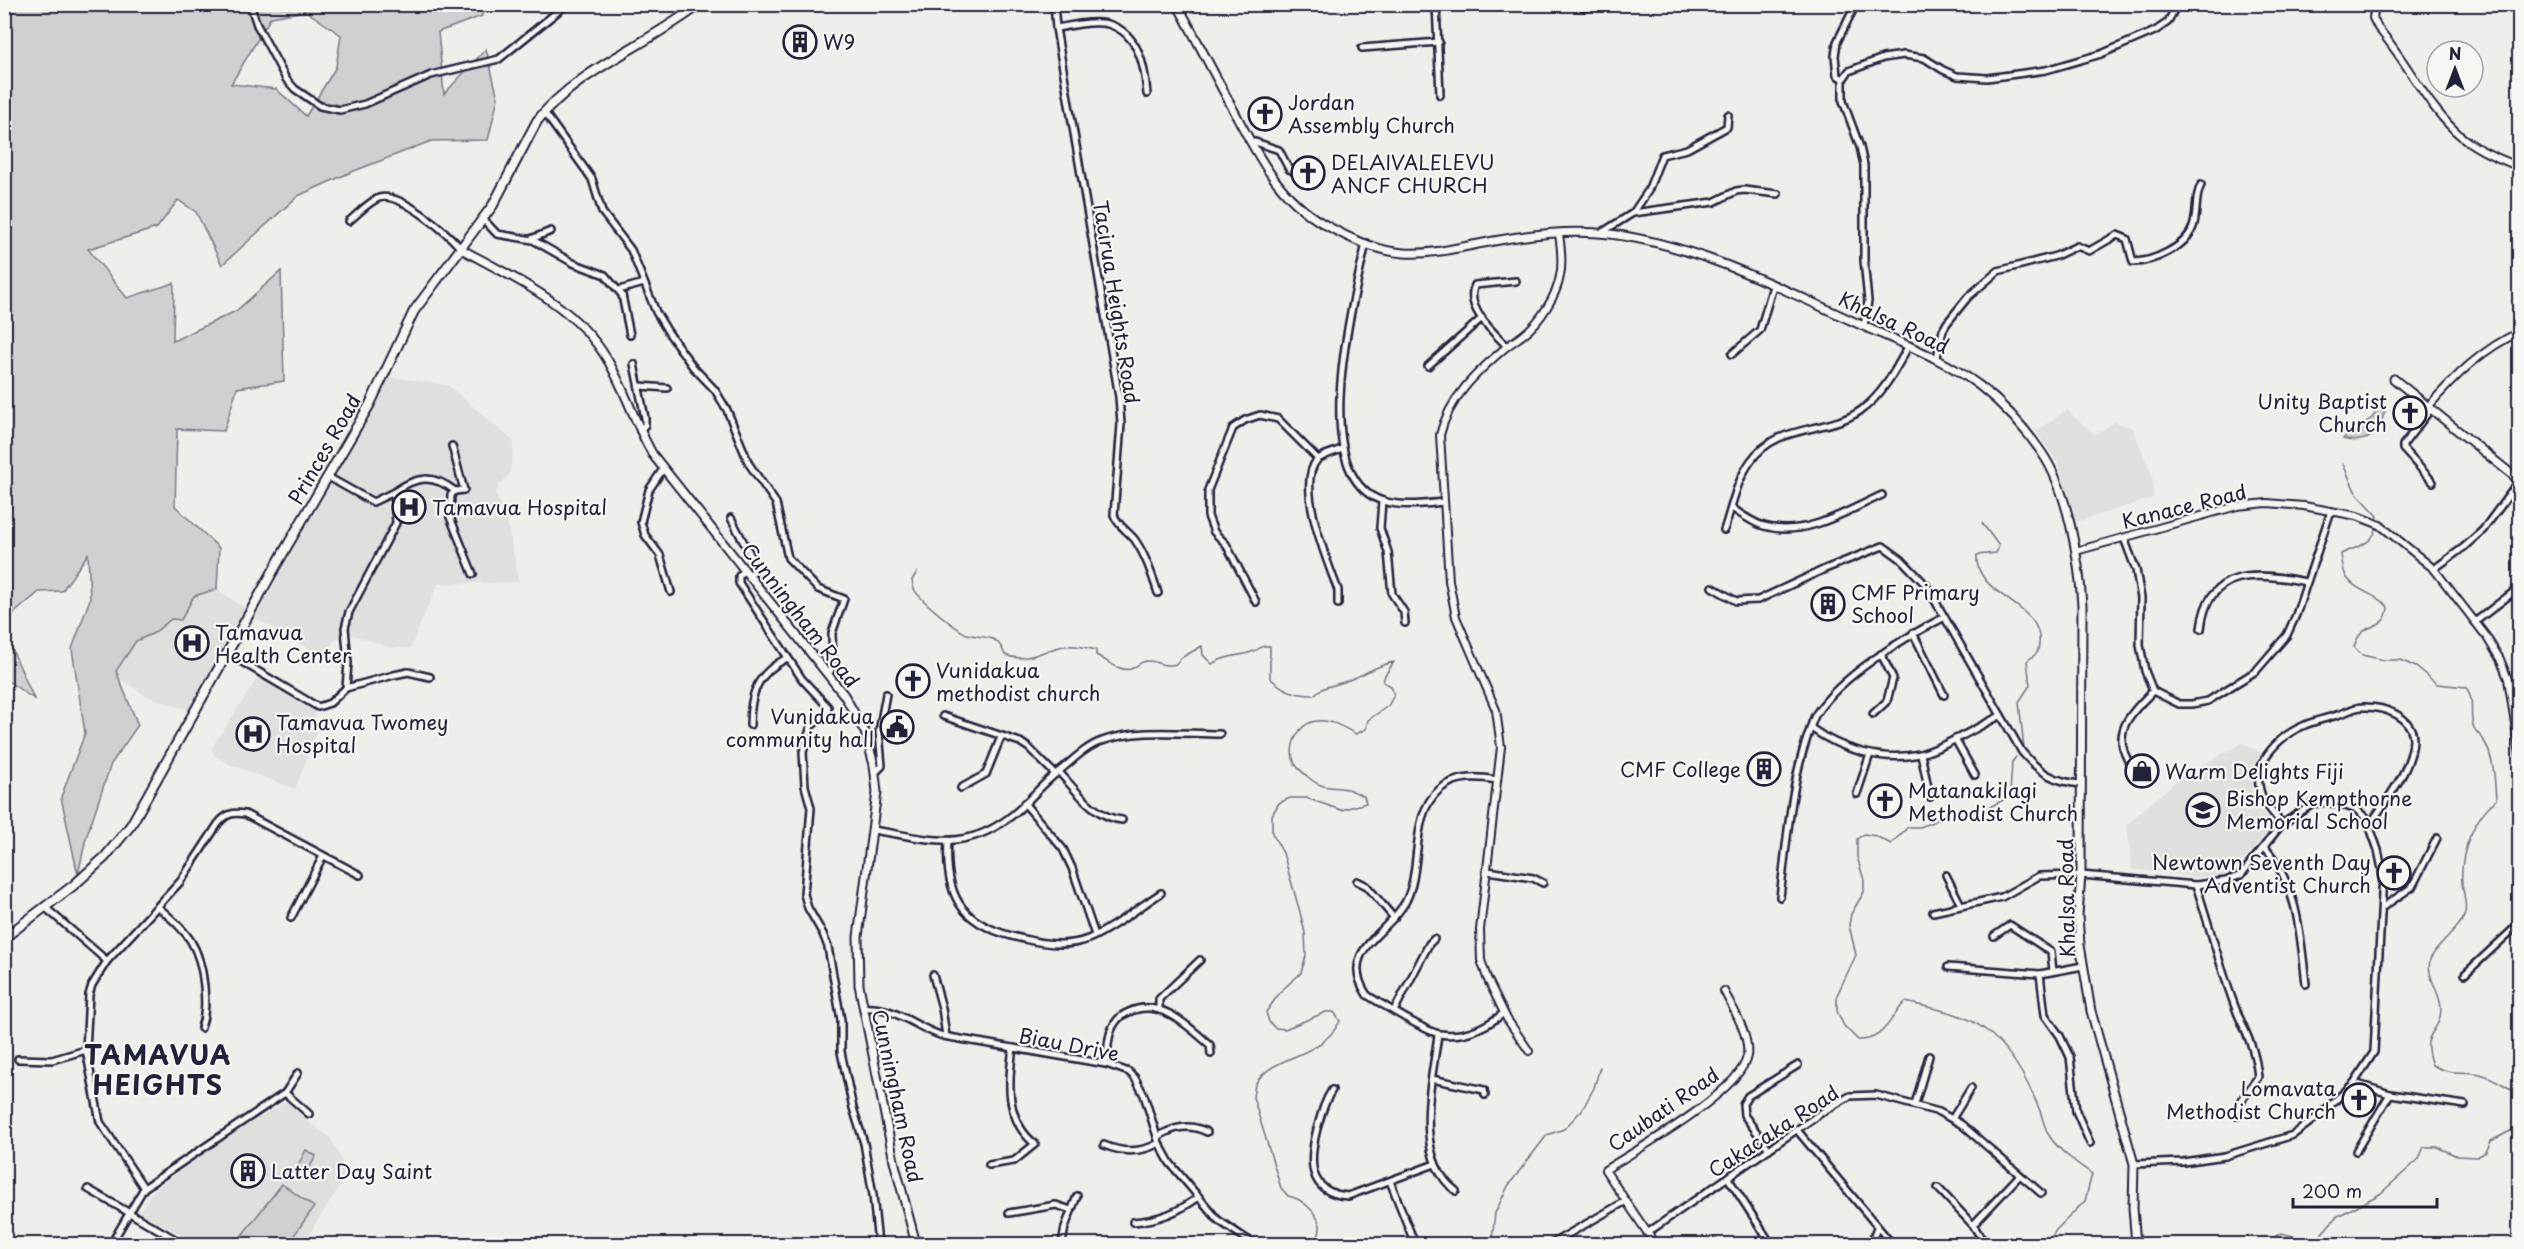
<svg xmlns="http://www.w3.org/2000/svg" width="2524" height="1249" font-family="'Playpen Sans',sans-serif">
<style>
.built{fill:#dfdfde}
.green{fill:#d0d0d1;stroke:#797986;stroke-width:1.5;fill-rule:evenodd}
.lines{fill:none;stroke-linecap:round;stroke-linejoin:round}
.stream{stroke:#727281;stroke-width:1.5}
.minor-casing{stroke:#22223b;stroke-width:10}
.tertiary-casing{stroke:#22223b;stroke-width:10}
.secondary-casing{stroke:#22223b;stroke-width:11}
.primary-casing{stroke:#22223b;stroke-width:12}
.minor{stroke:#f6f6f2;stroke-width:5}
.tertiary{stroke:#f6f6f2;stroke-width:6}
.secondary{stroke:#f6f6f2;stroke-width:7}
.primary{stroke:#f6f6f2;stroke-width:8}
.labels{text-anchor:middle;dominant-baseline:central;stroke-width:4.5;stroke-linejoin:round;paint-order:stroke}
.poi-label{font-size:20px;fill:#22223b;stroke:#f6f6f2;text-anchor:start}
.street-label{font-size:20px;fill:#22223b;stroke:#f6f6f2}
.district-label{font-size:26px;font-weight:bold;letter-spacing:1.5px;fill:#22223b;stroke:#f6f6f2}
</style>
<rect width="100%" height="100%" fill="#eeeeeb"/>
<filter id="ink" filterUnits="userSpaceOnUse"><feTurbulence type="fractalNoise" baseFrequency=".0167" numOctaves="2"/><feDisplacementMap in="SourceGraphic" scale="12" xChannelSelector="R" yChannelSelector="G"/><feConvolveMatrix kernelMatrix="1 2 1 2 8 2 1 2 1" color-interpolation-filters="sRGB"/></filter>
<g filter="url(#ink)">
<g class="built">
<polygon points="390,377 448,385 514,442 510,474 499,485 495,493 507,521 519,582 438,584 410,648 391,648 344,632 321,655 255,618"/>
<polygon points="2067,410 2095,435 2114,422 2132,427 2152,475 2153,498 2076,522 2058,463 2036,431"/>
<polygon points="217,589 246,609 189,710 147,696 119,678 115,671 136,641 154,633 171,618 181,620 194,595"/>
<polygon points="259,676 314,707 317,732 295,789 231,765 215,756 211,749"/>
<polygon points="2242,743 2262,753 2251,768 2253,796 2273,826 2236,869 2220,877 2193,877 2132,869 2127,824 2182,776"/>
<polygon points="286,1101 307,1121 330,1137 348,1173 303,1244 198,1244 139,1212 154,1190 212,1148"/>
</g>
<g class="green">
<path d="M5 5H482V16L438 32 444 94 486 49 498 98 488 140 431 141 349 173 298 196 222 265 196 212 178 200 157 228 88 249 127 298 174 283 173 341 236 311 281 271 284 381 237 388 224 431 177 429 175 506 219 548 217 589 194 596 181 620 171 619 154 633 136 641 116 671 138 725 111 764 86 838 78 875 61 797 85 733 72 649 90 599 88 554 62 591 39 592 5 621ZM306 11 341 35 336 67 306 116 276 89 231 84 271 17Z"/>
<path d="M2381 401 2385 411C2382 417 2382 425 2379 429 2372 440 2354 443 2343 439 2347 435 2352 429 2358 426 2369 421 2378 417 2377 402Z"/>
<polygon points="4,631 34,699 5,679"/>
<polygon points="306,1150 316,1156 306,1174 296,1169"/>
<polygon points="282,1184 314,1207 288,1244 235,1244"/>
</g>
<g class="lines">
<g class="stream">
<polyline points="2343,464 2355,491 2378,516 2377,520"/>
<path d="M1982 523 1999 546 1996 553 1977 555C1973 599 2054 604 2037 653L2027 661 2030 685 2019 702 2024 748"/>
<path d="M2377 525C2374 545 2357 546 2341 554 2342 561 2343 572 2347 578 2357 592 2377 594 2388 607 2386 634 2362 618 2354 647L2362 655 2384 660H2400L2416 667 2437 684 2466 687C2476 702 2468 713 2474 728 2476 732 2481 736 2483 739 2494 757 2495 781 2496 800 2473 818 2460 853 2462 882 2463 892 2467 903 2465 913 2462 928 2433 948 2430 960 2426 977 2441 993 2441 1009 2440 1036 2419 1030 2432 1065 2453 1076 2460 1070 2480 1074 2494 1077 2507 1088 2520 1094"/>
<path d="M917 572 912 580C913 583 912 586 914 589 918 598 958 631 967 634 987 640 996 632 1005 655 1023 663 1041 652 1059 647 1070 644 1085 647 1096 650V655C1106 660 1120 672 1131 669 1138 666 1140 661 1148 661 1159 661 1162 668 1176 664L1181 658 1202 646 1203 655 1212 664C1227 653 1247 658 1263 646H1270V678C1283 690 1295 695 1314 695 1325 684 1336 686 1349 680 1366 674 1377 665 1394 662L1385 675 1383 682 1391 686 1394 695 1388 706 1368 720 1366 729 1356 734C1345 728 1330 719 1317 721 1298 723 1287 747 1295 764 1298 769 1305 774 1308 777 1323 790 1330 786 1347 789 1352 790 1358 794 1364 796L1366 803 1341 810 1306 798H1290L1279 803 1272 815V833L1283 853 1300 912 1305 933 1306 956 1301 973 1281 991 1266 1012 1269 1022 1275 1028 1285 1029 1326 1012H1334L1340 1021C1320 1060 1275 1053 1256 1083 1254 1086 1254 1092 1253 1097L1281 1188 1288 1196C1301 1198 1316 1211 1320 1225 1321 1231 1317 1239 1316 1244"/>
<path d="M2016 757 2012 762 2010 794 2005 799 1977 814H1951L1920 827H1908L1891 844 1876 836 1864 834 1857 839V857L1864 880V892L1851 914 1849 925 1856 955 1837 995V1011L1844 1026 1858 1040C1884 1041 1889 1019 1905 1002 1931 1008 1961 1012 1983 1028 2010 1047 2028 1081 2040 1111 2043 1119 2045 1130 2050 1137 2060 1152 2077 1163 2092 1174L2085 1201 2056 1230 2047 1244"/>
<polyline points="1489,1244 1492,1241 1495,1213 1508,1186 1547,1135 1564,1129 1582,1110 1594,1088 1600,1067"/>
<polyline points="2263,1244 2281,1233 2305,1239 2318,1238 2336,1217 2380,1194 2419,1159 2424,1147 2437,1147 2457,1156 2477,1157 2486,1152 2491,1141 2520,1126"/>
</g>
<defs>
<g id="minor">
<polyline points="250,4 257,25 286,79 295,89 320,106 340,110 365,104 431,75 499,59 567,4"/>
<path d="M1054 4 1056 28 1119 397 1121 424 1114 515C1118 526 1128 531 1135 540 1146 556 1152 575 1158 593"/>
<polyline points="1436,4 1440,95"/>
<polyline points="1581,4 1585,8"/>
<path d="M1056 28C1071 26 1093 20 1108 24 1139 33 1145 67 1147 94"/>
<polyline points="1362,48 1439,42"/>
<polyline points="1843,79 1837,75 1835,56 1837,42 1856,4"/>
<polyline points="544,112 592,179 602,212 631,250 656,312 668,332 693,367 715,390 727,410 749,464 776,503 788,558 818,589 844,599 832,633 833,666 828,675"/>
<polyline points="1249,140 1279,150 1289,169 1294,171 1301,179"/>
<polyline points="1633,213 1714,202 1736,191 1744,190 1778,194"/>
<polyline points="483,219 497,234 533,240 573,263 605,275 622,295 630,335"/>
<path d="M349 221C358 214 368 202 379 198 399 191 449 233 461 249"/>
<polyline points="1601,233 1633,213 1648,191 1662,155 1687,149 1727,127 1728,115"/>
<polyline points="531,239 551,231"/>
<path d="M1366 243C1354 300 1305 476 1383 501 1402 507 1424 504 1443 502"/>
<polyline points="619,290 644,283"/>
<polyline points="1864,326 1868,301 1864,260 1864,165 1860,147 1843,101 1843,79 1849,71 1883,58 1904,55 1924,58 1943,70 1957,76 1987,78 2046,70 2101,54 2155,31 2168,22 2177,4"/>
<path d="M1507 346C1493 332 1464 307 1475 285L1516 281"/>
<polyline points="1732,354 1760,330 1773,286"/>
<path d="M1937 357 1943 330 1947 323 1968 297 1998 271 2056 256 2077 246 2089 251 2117 235 2127 239 2133 262C2153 262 2186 247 2193 227 2198 213 2194 198 2201 185"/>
<polyline points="634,364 645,418 645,425 640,431"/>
<polyline points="1428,366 1482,318"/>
<polyline points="640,386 667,388"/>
<polyline points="2431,409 2403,445 2403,449 2433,482"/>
<polyline points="663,469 649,490 641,522 645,535 660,555 671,592"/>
<polyline points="328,477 373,502 394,492"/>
<polyline points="455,491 451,495 450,517 473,574"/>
<polyline points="1382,501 1380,528 1388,552 1392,594 1404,612 1405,623"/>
<path d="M1732 508C1742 515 1753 523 1764 526 1805 538 1847 511 1882 495"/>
<polyline points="731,518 754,562 754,570 750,576"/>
<path d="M1724 530C1732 507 1736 482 1750 462 1776 423 1826 434 1860 411 1883 395 1896 369 1909 345"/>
<polyline points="2124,538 2136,570 2141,598 2140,645 2145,671 2153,691 2179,704 2192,704 2208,701 2256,671 2287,635 2296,615 2331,511"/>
<polyline points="2434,569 2464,547 2483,530 2520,480"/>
<polyline points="745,570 739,576 739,583 802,679 828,707 827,713 811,726 803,752 805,786 811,808 804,894 808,908 823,934 828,947 841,1020 841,1052 853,1108 864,1143 873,1195 878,1244"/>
<path d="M1712 587 1736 601 1758 600 1825 569 1883 546 1901 559 1926 585 2022 752C2040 773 2055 782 2081 784"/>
<polyline points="1256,602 1226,544 1214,532 1208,516 1208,490 1233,428 1245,420 1260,415 1278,419 1318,459"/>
<path d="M1338 604V590C1328 563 1295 485 1317 460 1322 455 1335 452 1342 449"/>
<polyline points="2475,622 2516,590"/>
<path d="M2201 629C2207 567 2258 572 2306 582"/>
<polyline points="1913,633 1944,695"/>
<polyline points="227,653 318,707 330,703 346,688 394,675 408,672 430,677"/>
<path d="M346 688 348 663 345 628 349 612 396 523 394 492C416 476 433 474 455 491L464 490 452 446"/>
<polyline points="1873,714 1887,701 1893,678 1881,654"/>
<polyline points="943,716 1020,742 1029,748 1055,774"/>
<path d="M750 725C750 692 758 673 787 658"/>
<path d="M1811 728C1841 750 1883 762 1920 754 1944 748 1977 727 2000 716"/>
<polyline points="1955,739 1975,775"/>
<polyline points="1921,754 1930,797"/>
<path d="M1059 772C1076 790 1095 818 1122 820"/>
<polyline points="875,773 882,766 879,732 886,694"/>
<path d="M2138 776C2134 769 2126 760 2124 751 2115 726 2137 707 2153 691"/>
<path d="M1497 780C1478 777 1457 775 1440 789 1409 815 1423 867 1406 901 1388 935 1337 950 1367 995 1380 1003 1428 1033 1440 1034 1464 1038 1486 1027 1504 1013"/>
<polyline points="961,788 986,774 1001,737"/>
<polyline points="1857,794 1870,754"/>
<polyline points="1024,803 1063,849 1072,868 1095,935"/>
<path d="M2282 824C2274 814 2263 803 2260 790 2252 761 2281 735 2305 725 2316 720 2329 718 2340 714 2347 712 2354 707 2362 707 2382 706 2413 715 2413 740 2412 770 2385 801 2370 825"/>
<path d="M873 830C930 839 966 854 1015 813 1030 800 1042 784 1058 772 1072 761 1085 747 1102 741 1139 728 1182 734 1220 734"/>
<path d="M948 841C944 902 966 927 1024 939 1044 944 1068 947 1088 939 1108 932 1142 905 1161 893"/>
<path d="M2265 847C2299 889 2300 934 2306 984"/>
<polyline points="1488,871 1533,878 1543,883"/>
<polyline points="1946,875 1961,905"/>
<polyline points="1357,881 1367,886 1394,918"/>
<path d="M2196 885C2210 927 2221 971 2237 1012 2248 1038 2255 1048 2258 1077L2239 1104 2237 1116"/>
<path d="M1780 897C1787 843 1790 787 1808 735 1811 728 1812 720 1816 714 1841 676 1903 638 1943 618"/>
<path d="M158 907C188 932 200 946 204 986 205 1000 206 1014 201 1028"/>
<polyline points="2383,907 2412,887 2437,838"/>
<polyline points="46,908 107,961"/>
<polyline points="1933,912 2002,897 2039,876 2081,875 2196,885 2226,881 2241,875 2282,824 2302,811 2313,804 2326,802 2342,805 2357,810 2367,819 2378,850 2383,874 2374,1052 2354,1083 2321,1114 2293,1135 2225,1156 2183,1162 2134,1164"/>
<polyline points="291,918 323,856"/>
<polyline points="1994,936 2010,925 2051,952 2053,971"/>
<polyline points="1948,967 2040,974 2083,966"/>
<polyline points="2040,974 2045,1015 2060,1036 2070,1057 2076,1111 2090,1143"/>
<polyline points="2465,974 2520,923"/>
<polyline points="933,975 942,1008 946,1036"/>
<path d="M863 1008C897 1006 913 1027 943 1036L1106 1064 1129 1072 1135 1078 1144 1095 1159 1143 1170 1163 1218 1220 1254 1244"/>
<polyline points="1159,1009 1159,999 1200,960"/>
<polyline points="1394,1011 1429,944 1434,939"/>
<path d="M1438 1035C1432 1081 1412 1158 1456 1191"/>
<polyline points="18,1059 52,1060 86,1050"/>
<path d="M1106 1064C1108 1052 1107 1034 1115 1023 1118 1018 1124 1014 1129 1012 1160 997 1188 1026 1210 1045L1211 1054"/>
<polyline points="1432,1079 1484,1090 1485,1095"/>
<polyline points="2354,1083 2390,1094 2465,1105"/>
<path d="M1332 1090C1324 1102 1321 1115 1317 1129 1309 1160 1307 1193 1348 1196L1435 1164"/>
<polyline points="285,1093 309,1114"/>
<polyline points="1915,1104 1929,1056"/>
<polyline points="1952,1119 1971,1088"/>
<polyline points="1797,1130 1892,1244"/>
<path d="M1157 1137C1174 1127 1189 1123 1207 1132"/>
<path d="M1104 1145C1123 1153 1141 1153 1159 1143"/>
<polyline points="1769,1149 1744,1115 1743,1104 1748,1096 1798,1065"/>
<polyline points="2356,1151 2390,1094"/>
<path d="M989 1165 1014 1161 1035 1144C1005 1120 1008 1082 1013 1048"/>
<polyline points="1728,1178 1771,1244"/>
<polyline points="1390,1181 1415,1244"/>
<path d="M144 1188 100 1122 86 1050 89 995 92 985 107 961 180 882 218 824C226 814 232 812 245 814L360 875"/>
<polyline points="1938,1188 1973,1225 1985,1244"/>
<polyline points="88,1189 173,1238"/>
<polyline points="1009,1213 1056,1205 1071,1210"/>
<path d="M1133 1222C1159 1220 1178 1212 1199 1197"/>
<polyline points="1973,1225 2020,1175"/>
<polyline points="1647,1233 1824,1111 1850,1096 1876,1095 1939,1112 1961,1124 2041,1193"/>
<polyline points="111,1244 144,1188 285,1093 298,1073"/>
<polyline points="1062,1244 1065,1227 1077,1196"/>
<polyline points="1551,1244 1626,1201"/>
<polyline points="1871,1244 1877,1228"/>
</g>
<g id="tertiary">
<path d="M2375 4 2373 18 2378 28C2408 62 2427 108 2462 137 2479 151 2500 159 2520 167"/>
<path d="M2428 407C2454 377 2483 348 2520 332"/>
<polyline points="2076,551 2237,506 2267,503 2304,506 2357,516 2380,525 2434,569 2486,636 2500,659 2508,679 2520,755"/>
<path d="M1529 1051 1507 1019 1487 978 1481 960 1480 930 1501 747 1496 710 1456 617 1449 581 1440 435C1449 398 1477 372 1505 348 1511 343 1518 339 1524 334 1540 322 1557 295 1560 276 1563 262 1561 247 1559 234"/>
<path d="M1655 1244 1605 1170C1636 1150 1741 1092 1747 1056 1750 1035 1733 1009 1724 991"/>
</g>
<g id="secondary">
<path d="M1177 4C1196 38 1213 72 1232 107 1255 151 1278 198 1324 224 1348 238 1376 251 1404 253 1434 255 1465 246 1494 241 1531 234 1573 230 1610 234 1698 245 1782 289 1861 325 1903 344 1943 358 1980 386 2004 405 2025 428 2042 453 2068 491 2079 559 2082 605L2081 875 2078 915 2080 945 2091 1011 2134 1164 2133 1208 2136 1244"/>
<path d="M461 249C514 278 575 305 607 359 625 389 635 424 653 455L844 695 865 732 874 765 877 792 858 937 859 985 894 1161 916 1244"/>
<polyline points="2394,379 2520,481"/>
</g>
<path id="primary" d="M4 938 74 885 105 857 131 825 286 548 370 404 414 311 493 205 537 121C577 70 649 44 700 4"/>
</defs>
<use href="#minor" class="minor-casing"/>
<use href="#tertiary" class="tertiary-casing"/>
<use href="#secondary" class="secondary-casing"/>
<use href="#primary" class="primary-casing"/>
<use href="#minor" class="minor"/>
<use href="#tertiary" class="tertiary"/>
<use href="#secondary" class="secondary"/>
<use href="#primary" class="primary"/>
</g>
</g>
<defs>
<symbol id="building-ring" viewBox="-11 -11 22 22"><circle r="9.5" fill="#f6f6f2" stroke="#22223b" stroke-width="1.5"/><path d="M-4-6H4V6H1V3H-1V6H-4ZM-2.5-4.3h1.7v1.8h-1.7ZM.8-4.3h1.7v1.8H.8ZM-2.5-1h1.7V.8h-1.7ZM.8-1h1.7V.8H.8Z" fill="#22223b"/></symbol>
<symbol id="church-ring" viewBox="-11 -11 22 22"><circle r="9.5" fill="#f6f6f2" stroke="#22223b" stroke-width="1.5"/><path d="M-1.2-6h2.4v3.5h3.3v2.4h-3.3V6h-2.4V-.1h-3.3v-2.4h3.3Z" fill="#22223b"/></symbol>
<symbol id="hospital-ring" viewBox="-11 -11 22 22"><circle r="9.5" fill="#f6f6f2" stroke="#22223b" stroke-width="1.5"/><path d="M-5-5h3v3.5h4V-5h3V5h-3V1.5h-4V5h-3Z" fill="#22223b"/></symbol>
<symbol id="civic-ring" viewBox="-11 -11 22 22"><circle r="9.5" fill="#f6f6f2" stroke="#22223b" stroke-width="1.5"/><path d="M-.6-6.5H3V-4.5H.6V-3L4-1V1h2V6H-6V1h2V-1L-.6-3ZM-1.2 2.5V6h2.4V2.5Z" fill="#22223b"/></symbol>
<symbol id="shop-ring" viewBox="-11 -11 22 22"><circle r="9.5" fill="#f6f6f2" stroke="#22223b" stroke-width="1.5"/><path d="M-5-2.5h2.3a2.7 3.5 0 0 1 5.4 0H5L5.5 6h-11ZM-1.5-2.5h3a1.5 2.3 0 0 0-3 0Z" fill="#22223b"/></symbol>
<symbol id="school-ring" viewBox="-11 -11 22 22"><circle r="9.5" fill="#f6f6f2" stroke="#22223b" stroke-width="1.5"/><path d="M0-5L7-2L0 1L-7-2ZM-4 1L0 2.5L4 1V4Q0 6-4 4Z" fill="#22223b"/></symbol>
</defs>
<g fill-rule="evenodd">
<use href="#building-ring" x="781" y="23" width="38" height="38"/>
<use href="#church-ring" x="1246" y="95" width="38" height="38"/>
<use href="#church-ring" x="1289" y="154" width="38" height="38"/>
<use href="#church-ring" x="2391" y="394" width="38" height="38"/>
<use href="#hospital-ring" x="390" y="488" width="38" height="38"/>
<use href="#building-ring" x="1809" y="585" width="38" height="38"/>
<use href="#hospital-ring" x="173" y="624" width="38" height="38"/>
<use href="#church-ring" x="894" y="662" width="38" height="38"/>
<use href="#civic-ring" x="878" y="708" width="38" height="38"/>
<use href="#hospital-ring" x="234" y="715" width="38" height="38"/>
<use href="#building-ring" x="1745" y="750" width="38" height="38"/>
<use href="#shop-ring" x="2123" y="752" width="38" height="38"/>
<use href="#church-ring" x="1866" y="782" width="38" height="38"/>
<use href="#school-ring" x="2184" y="791" width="38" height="38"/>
<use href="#church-ring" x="2375" y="854" width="38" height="38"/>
<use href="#church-ring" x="2340" y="1081" width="38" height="38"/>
<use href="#building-ring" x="229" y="1152" width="38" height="38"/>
</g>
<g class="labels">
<g class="poi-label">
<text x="823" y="42">W9</text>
<text x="1288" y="102">Jordan<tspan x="1288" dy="23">Assembly Church</tspan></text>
<text x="1331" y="162">DELAIVALELEVU<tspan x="1331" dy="23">ANCF CHURCH</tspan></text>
<text x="2387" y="401" text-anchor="end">Unity Baptist<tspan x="2387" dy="23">Church</tspan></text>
<text x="432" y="507">Tamavua Hospital</text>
<text x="1851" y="592">CMF Primary<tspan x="1851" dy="23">School</tspan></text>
<text x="215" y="632">Tamavua<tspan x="215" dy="23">Health Center</tspan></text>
<text x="936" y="670">Vunidakua<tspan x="936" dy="23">methodist church</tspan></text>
<text x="874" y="716" text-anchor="end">Vunidakua<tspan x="874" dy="23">community hall</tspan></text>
<text x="276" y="722">Tamavua Twomey<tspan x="276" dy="23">Hospital</tspan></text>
<text x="1741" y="769" text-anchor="end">CMF College</text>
<text x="2165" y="771">Warm Delights Fiji</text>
<text x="1908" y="790">Matanakilagi<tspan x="1908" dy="23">Methodist Church</tspan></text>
<text x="2226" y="798">Bishop Kempthorne<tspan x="2226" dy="23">Memorial School</tspan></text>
<text x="2371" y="862" text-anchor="end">Newtown Seventh Day<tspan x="2371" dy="23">Adventist Church</tspan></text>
<text x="2336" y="1088" text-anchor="end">Lomavata<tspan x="2336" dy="23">Methodist Church</tspan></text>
<text x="271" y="1171">Latter Day Saint</text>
</g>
<g class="street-label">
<text transform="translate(1117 302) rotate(81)">Tacirua Heights Road</text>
<text transform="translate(1894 322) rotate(25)">Khalsa Road</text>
<text transform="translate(324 449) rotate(-60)">Princes Road</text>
<text transform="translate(2184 506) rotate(-14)">Kanace Road</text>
<text transform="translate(801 615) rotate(52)">Cunningham Road</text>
<text transform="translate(2066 898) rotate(-91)">Khalsa Road</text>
<text transform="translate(1069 1044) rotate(11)">Biau Drive</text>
<text transform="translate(898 1096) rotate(78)">Cunningham Road</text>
<text transform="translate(1663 1109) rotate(-35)">Caubati Road</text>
<text transform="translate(1773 1131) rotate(-33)">Cakacaka Road</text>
</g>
<g class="district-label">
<text x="158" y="1054">TAMAVUA<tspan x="158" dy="30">HEIGHTS</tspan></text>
</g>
</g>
<rect width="2524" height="1249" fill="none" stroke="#f6f6f2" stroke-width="24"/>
<rect x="12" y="12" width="2500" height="1225" fill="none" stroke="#22223b" stroke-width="2" filter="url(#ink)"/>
<g transform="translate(2455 69)"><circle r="28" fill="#f6f6f2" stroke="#a1a1a9" stroke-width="1.5"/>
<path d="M0-4.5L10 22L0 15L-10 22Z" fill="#22223b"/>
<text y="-9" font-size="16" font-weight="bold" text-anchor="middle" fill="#22223b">N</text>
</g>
<path d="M2293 1198v9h144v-9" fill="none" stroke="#22223b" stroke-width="3"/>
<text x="2302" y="1198" font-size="18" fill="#22223b" stroke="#f6f6f2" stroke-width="4.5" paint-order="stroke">200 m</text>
</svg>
